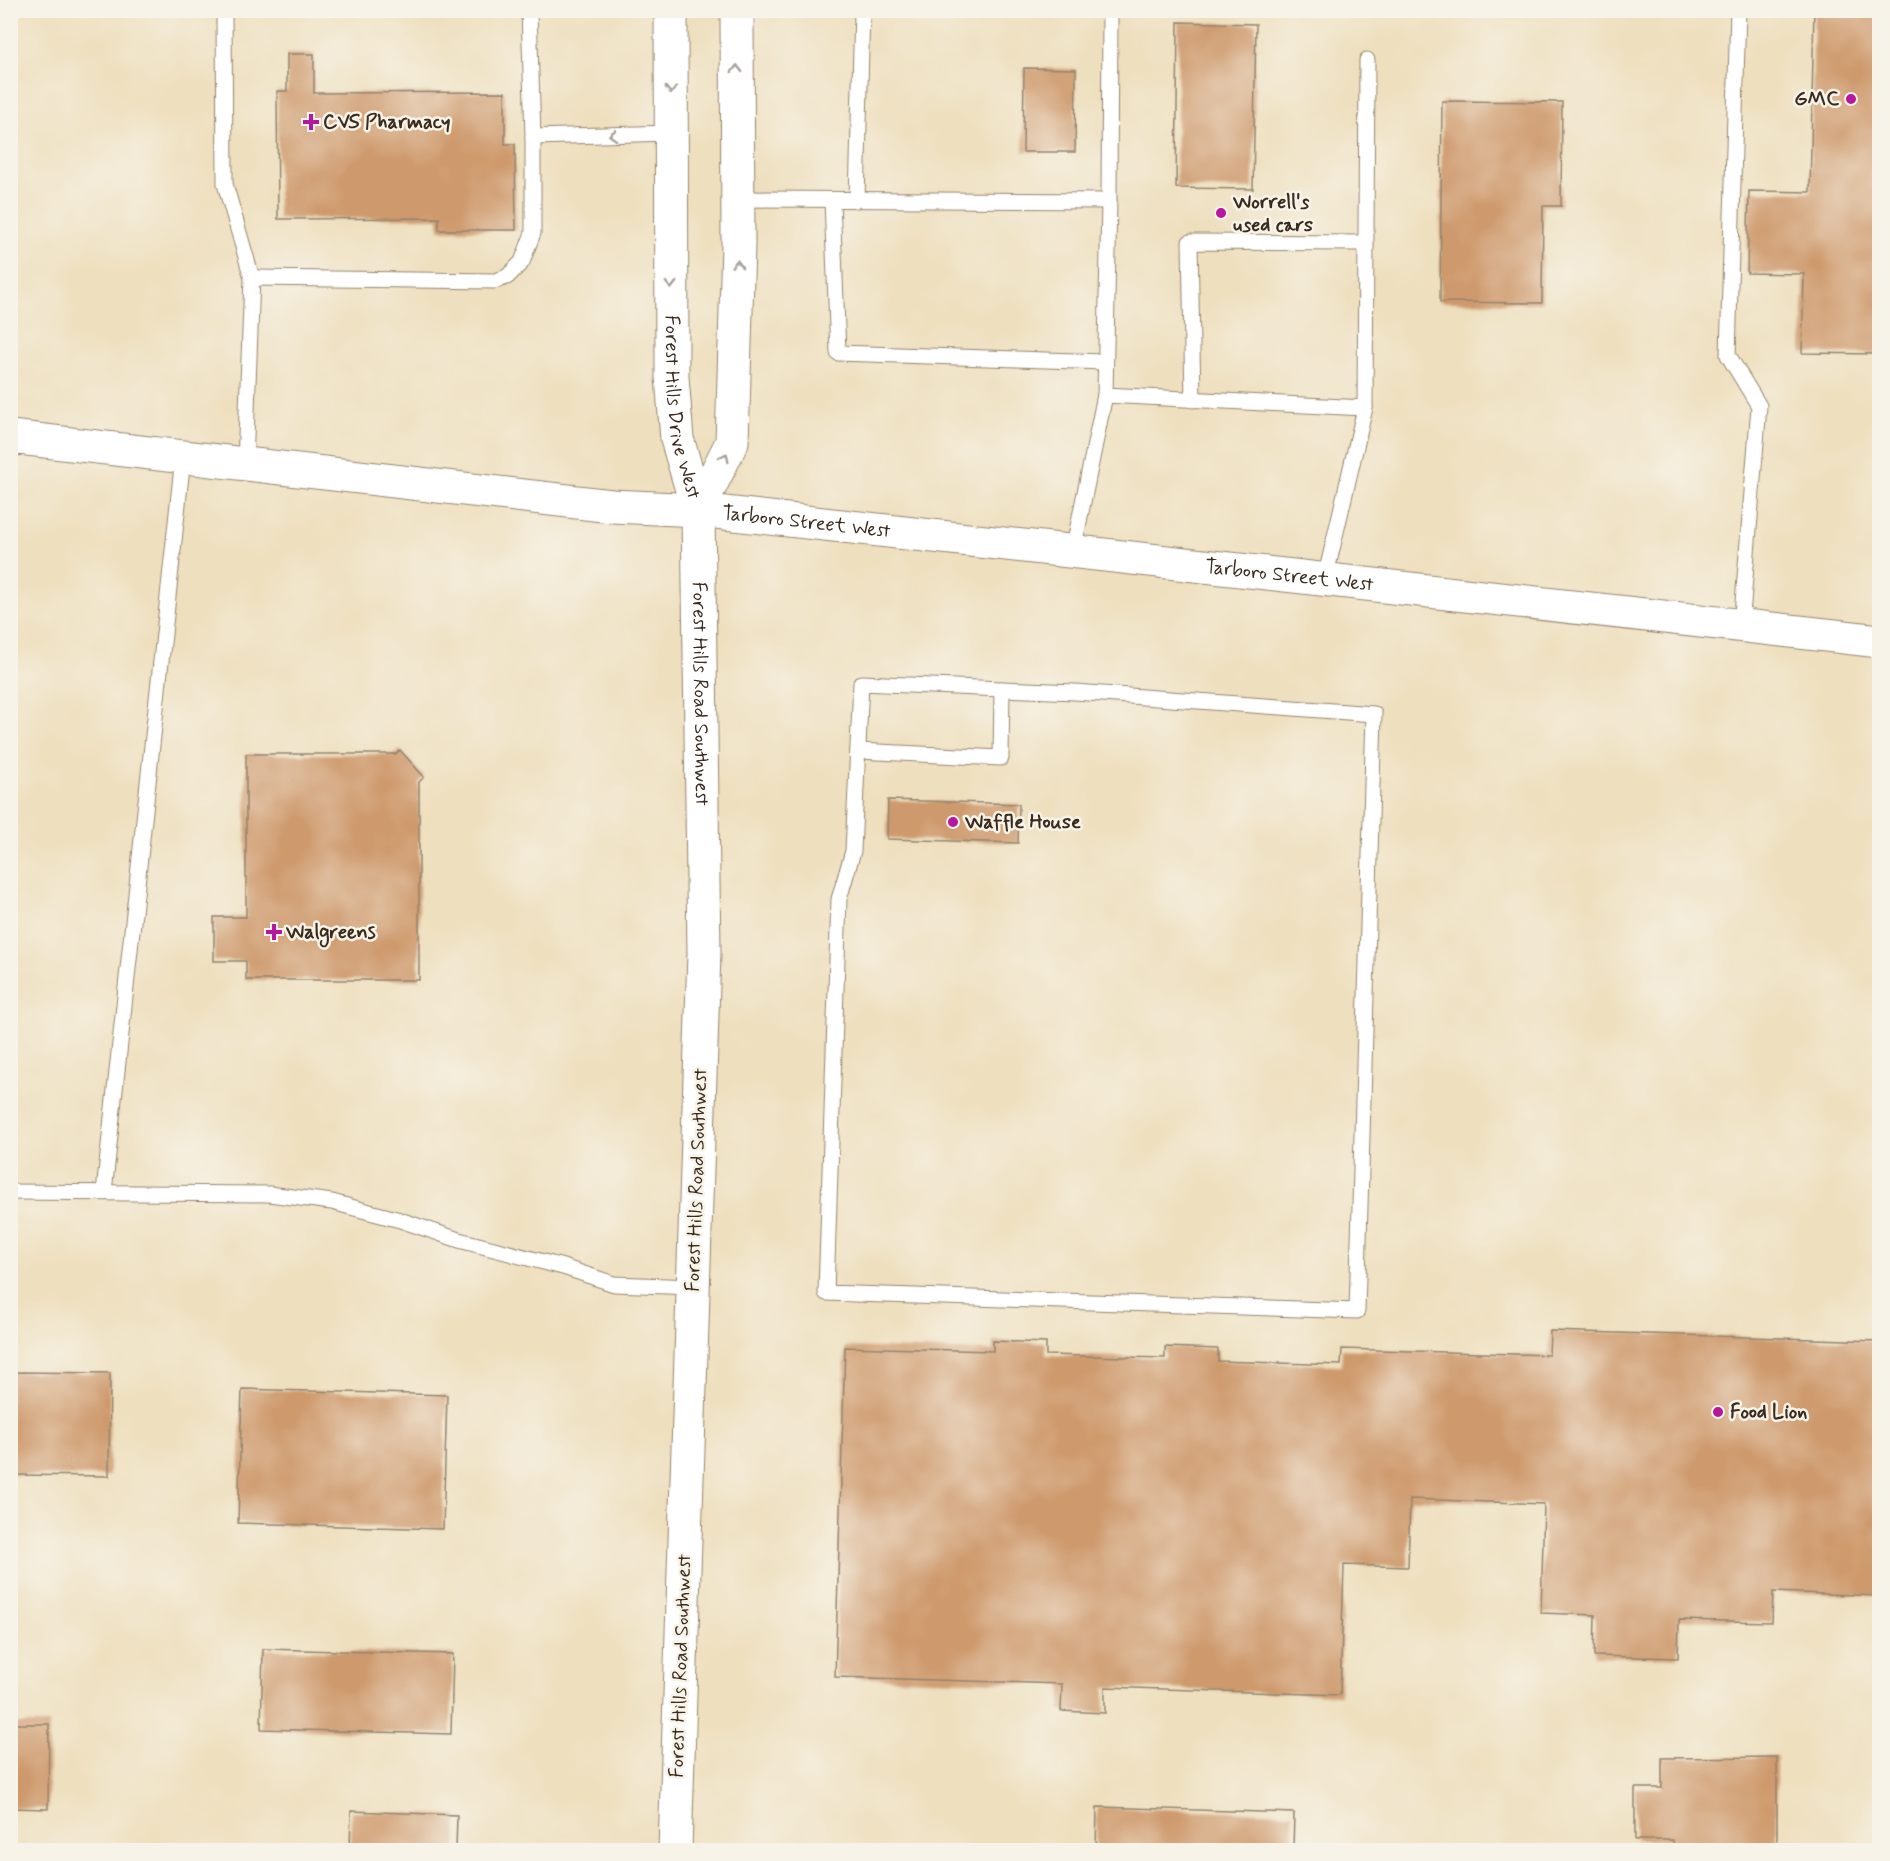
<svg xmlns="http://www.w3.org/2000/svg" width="1890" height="1861" font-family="Mynerve,sans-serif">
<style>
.building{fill:#ce996c}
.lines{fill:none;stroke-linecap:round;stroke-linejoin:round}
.service-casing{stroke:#94846e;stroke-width:17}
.secondary-casing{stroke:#94846e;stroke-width:35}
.service{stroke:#fff;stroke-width:15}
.secondary{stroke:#fff;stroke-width:33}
.oneway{stroke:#a79f9a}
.poi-dot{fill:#b5179e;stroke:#f7f3e8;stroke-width:2}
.labels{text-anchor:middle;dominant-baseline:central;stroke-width:5;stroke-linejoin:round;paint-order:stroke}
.poi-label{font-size:20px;font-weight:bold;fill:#3b2a1e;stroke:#f7f3e8;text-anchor:start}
.street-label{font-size:20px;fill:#3b2a1e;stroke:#f7f3e8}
</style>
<rect width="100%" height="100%" fill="#f7f3e8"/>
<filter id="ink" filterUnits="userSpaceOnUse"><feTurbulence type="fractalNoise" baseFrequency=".0167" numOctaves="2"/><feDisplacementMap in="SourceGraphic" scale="12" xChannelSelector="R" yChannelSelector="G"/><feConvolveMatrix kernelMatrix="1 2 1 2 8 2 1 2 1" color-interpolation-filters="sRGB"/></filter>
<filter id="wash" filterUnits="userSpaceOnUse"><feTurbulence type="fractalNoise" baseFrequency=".008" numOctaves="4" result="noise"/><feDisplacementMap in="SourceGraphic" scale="24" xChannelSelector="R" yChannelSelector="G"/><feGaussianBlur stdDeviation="1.35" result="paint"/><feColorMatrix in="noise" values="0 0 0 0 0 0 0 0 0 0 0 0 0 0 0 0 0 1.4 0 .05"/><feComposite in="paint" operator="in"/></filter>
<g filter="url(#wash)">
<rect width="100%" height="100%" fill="#eedfbe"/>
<g id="blocks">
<g class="building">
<polygon points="1814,10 1880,10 1880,354 1802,353 1804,274 1747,273 1749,191 1810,192"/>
<polygon points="1178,22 1256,24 1253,189 1176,188"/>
<polygon points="287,54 314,54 314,93 505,92 505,144 515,144 516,230 439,230 439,218 278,219 277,91 287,91"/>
<polygon points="1024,68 1076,69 1075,152 1023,152"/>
<polygon points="1442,101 1562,102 1561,206 1543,206 1542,303 1440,302"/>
<polygon points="400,750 424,777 419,782 419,980 246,980 246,961 214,961 214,917 246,917 246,754 396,754"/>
<polygon points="888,800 1019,804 1018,843 887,839"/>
<polygon points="1550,1331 1880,1341 1880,1596 1773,1592 1772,1622 1679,1620 1678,1658 1594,1656 1595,1615 1541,1613 1544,1504 1410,1499 1408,1567 1344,1565 1340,1695 1105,1687 1105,1713 1061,1711 1062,1684 835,1677 845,1347 993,1351 993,1341 1046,1343 1046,1355 1165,1358 1165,1347 1218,1349 1218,1361 1341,1365 1342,1349 1549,1355"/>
<polygon points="10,1372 110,1373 109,1476 10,1475"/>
<polygon points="242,1389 447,1395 443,1529 238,1523"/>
<polygon points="263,1649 453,1654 451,1734 261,1729"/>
<polygon points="10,1724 49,1724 48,1809 10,1808"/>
<polygon points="1777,1757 1777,1850 1673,1850 1673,1840 1635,1840 1635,1788 1662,1788 1662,1758"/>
<polygon points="1097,1807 1294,1813 1293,1850 1096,1850"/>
<polygon points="351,1811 457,1815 456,1850 350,1850"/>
</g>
</g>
</g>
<g filter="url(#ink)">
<use href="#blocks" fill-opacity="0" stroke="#94846e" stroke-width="1.5"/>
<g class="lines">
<defs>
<g id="service">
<polyline points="224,10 225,184 252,278 245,464"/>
<polyline points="1738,10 1728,355 1759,406 1741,627"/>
<polyline points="533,137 671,133"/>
<polyline points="737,199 1109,201 1110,10"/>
<polyline points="832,200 838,353 1105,362"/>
<polyline points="857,200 862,10"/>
<polyline points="1109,201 1105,395 1365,408 1367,60"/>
<polyline points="252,278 495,281 507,277 522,262 533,233 533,137 529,10"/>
<polyline points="1193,400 1190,242 1366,243"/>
<polyline points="1073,551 1105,395"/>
<polyline points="1325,579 1365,408"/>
<polygon points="861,683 1075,692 1374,714 1357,1311 826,1293 839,899 853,851"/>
<polyline points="858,751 1001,758 1002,689"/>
<polyline points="10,1192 269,1194 332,1202 400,1220 459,1240 563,1267 614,1284 693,1287"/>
<polyline points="104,1192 183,457"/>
</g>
<g id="secondary">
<path id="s1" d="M671 10 672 377 677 439 698 510 704 953 675 1850"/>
<path id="s2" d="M10 437 612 506 698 510 1880 641"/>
<polyline points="698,510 732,442 738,245 737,10"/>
</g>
</defs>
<use href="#service" class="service-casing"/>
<use href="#secondary" class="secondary-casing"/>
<use href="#service" class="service"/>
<use href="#secondary" class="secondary"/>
</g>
<defs><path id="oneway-chevron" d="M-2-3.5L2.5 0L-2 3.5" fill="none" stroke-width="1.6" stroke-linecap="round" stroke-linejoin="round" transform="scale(1.5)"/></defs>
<g class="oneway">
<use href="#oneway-chevron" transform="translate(737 69) rotate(-90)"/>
<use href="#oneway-chevron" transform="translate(671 90) rotate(90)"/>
<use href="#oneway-chevron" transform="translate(613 135) rotate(178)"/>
<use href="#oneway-chevron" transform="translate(737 264) rotate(-88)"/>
<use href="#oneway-chevron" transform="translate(671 285) rotate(90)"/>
<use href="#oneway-chevron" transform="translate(725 457) rotate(-63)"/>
</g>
</g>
<g class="poi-dot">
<circle cx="1851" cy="99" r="6"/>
<path d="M308 113h6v6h6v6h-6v6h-6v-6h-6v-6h6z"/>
<circle cx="1221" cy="213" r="6"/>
<circle cx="953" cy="822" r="6"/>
<path d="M271 923h6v6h6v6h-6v6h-6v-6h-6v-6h6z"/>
<circle cx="1718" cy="1412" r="6"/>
</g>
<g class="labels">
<g class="poi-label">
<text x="1839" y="99" text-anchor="end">GMC</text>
<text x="323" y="122">CVS Pharmacy</text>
<text x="1233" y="202">Worrell's<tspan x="1233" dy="23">used cars</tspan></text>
<text x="965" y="822">Waffle House</text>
<text x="286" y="932">Walgreens</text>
<text x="1730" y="1412">Food Lion</text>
</g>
<g class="street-label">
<text stroke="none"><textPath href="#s1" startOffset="398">Forest Hills Drive West</textPath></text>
<text stroke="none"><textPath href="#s2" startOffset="801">Tarboro Street West</textPath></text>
<text stroke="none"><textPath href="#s2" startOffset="1287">Tarboro Street West</textPath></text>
<text stroke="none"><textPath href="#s1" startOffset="687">Forest Hills Road Southwest</textPath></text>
<text transform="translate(697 1180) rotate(-88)">Forest Hills Road Southwest</text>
<text transform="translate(681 1666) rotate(-88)">Forest Hills Road Southwest</text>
</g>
</g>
<rect width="1890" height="1861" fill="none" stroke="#f7f3e8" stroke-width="36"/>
</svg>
